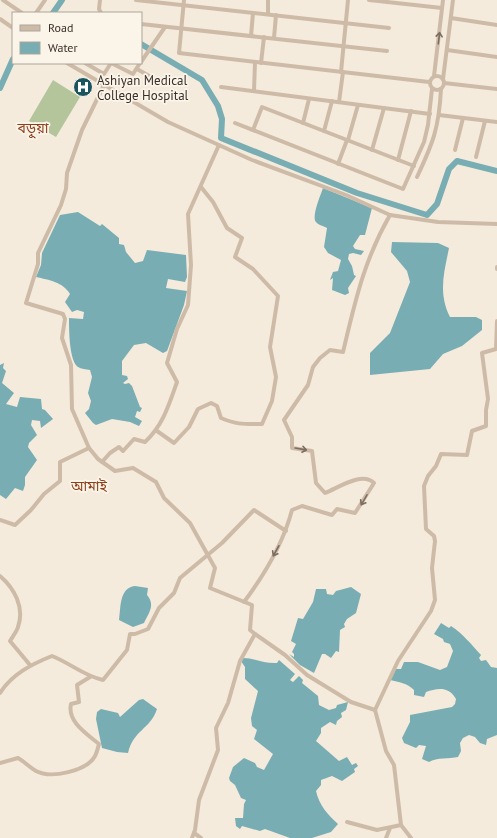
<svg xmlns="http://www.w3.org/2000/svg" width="497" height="838" font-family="'PT Sans','Noto Sans Bengali',sans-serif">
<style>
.green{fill:#b4c59b}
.water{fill:#79adb4}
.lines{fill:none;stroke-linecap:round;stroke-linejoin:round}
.river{stroke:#79adb4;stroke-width:6}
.minor{stroke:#cebba7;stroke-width:4}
.oneway{stroke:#7c6e61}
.labels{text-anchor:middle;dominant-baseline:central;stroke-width:3.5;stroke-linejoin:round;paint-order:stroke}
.poi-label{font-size:13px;fill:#392f28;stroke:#fbf4e9;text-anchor:start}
.neighbourhood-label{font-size:14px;fill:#8f3f1a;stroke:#fbf4e9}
</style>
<rect width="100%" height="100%" fill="#f4ebdc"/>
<polygon class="green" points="53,80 80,97 56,137 29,121"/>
<g class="water">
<path d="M323 188 372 208 365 235H360L353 246 355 249 364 251 361 255 353 253 349 254 348 259 352 266 354 275 356 276 348 288 349 293 345 295 332 290 333 278 330 280 333 272 338 271 341 260 328 253 324 247 327 228C324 226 318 225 316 222 311 217 321 194 323 188Z"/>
<path d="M78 212 100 226 102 224 119 238V244L124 245 126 252 135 263 143 261 147 250 186 255 187 277 185 282 168 279 166 288 187 291 184 305 167 351 163 353 146 343 134 345 122 361V375L127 376 128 379 123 383 125 384 129 383 132 386 140 407 142 408 140 412 137 411 135 417 142 421 139 426 130 422 112 419 96 425 93 423 85 413 89 409 91 401 88 393 92 377 90 370C86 369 81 369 78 367 69 361 69 328 69 318L83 319 84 312 77 310 72 312 65 302 70 294C63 282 49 280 36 277L41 265 42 253 60 215Z"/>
<path d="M392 242 438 243 449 248C444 273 438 293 450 317H476L482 320V330L462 346 443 354 430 369 370 375V353L390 333 410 282 407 271 391 252Z"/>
<polygon points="4,363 3,368 6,371 2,383 14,393 6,404 17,407 20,397 41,399 42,409 45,410 53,419 41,428 40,421 32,420 31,425 37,435 29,443 28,447 37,460 25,477 25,485 23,491 15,488 6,499 0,495 0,365"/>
<path d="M135 586 148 588 147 595C155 605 150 611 144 623L133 627 119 620C121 607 119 588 135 586Z"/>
<polygon points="351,587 361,594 356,613 347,619 344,624 345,627 340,630 339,652 336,651 331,658 325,654 322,654 314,673 300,665 289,654 294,657 294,654 292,652 296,644 291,641 298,618 303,619 313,602 316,589 326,589 327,594 333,595 336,591"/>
<path d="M441 623 449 628 451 626C463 634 471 644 481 655L479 658 481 661 486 660 491 667 497 668V735L487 739 486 745 480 743 475 737 469 735 463 738 460 743 461 751 458 757C449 759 437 757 429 762L422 759 426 746 419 745 416 748 404 743 402 738 410 722V715L452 707 455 704 456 699C449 686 437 688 426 692L424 697 414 695V690C407 683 399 682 390 680L394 669H401L404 662H418L440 670 447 667 453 651 450 644 444 642 443 639 434 634Z"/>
<path d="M243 658C255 658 265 664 277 663L279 660 295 674 290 680 293 682 299 676 303 680 302 683 318 696 319 705 329 710 336 708 337 705 348 702 346 710 341 713 342 717 337 721 336 725 330 722 321 728V733L316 741 339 761 347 757 352 765 356 763 358 766 354 769 355 772 342 781 332 776 321 780V785L316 791C319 805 328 815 338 824L331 832 312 838H290L265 829 260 831 242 826 240 829 236 826 235 818H243L244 804 246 800 241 798 235 785 230 781 229 778 233 767 244 758 255 763 257 767 264 770 273 754 254 739 257 730 252 726 251 718 258 691 245 679V667L241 661Z"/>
<path d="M143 699 157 709C150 730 134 729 128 753L117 752 102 748 96 719 97 712 101 709 118 713 120 717 139 700Z"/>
</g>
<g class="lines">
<g class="river">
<polyline points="53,13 62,0"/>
<polyline points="141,44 202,80 218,106 222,119 221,138 357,193 427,215 437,204 449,169 457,161 497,171"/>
<polyline points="0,88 13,59"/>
</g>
<g class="minor">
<polyline points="3,0 22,13"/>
<polyline points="100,0 99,9 101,13"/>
<polyline points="136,0 389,28"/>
<polyline points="184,0 179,53 429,82"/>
<polyline points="369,0 442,8"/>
<polyline points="36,13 45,0"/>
<polyline points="268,14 268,0"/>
<polyline points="451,18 497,25"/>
<polyline points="0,19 13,28"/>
<polyline points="141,24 387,51"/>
<polyline points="251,36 253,13"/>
<polyline points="274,38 276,15"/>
<polyline points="447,50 497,57"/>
<polyline points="141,62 165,27"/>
<polyline points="67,63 168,122 252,160 346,195 390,215 438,222 497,224"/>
<polyline points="85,63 104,74 111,63"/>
<polyline points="111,63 133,74 140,63"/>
<polyline points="261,63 264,37"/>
<polyline points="137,69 158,81"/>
<polyline points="341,72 348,0"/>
<circle cx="437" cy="83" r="7"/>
<polyline points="434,76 443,0"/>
<polyline points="443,79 453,0"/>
<polyline points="444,83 497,89"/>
<polyline points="221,87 430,114"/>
<polyline points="254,91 255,62"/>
<polyline points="339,102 343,72"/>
<polyline points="439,115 497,122"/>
<polyline points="235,123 403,189 424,142 428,125 432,89"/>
<polyline points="303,123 309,99"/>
<polyline points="253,130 262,107 414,166"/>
<polyline points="324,131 332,101"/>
<polyline points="348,140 358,105"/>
<polyline points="372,150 384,108"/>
<polyline points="455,150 463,118"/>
<polyline points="476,157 485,121"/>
<polyline points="398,160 411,111"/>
<polyline points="338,164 347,140"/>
<path d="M417 177C433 143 439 128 441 89"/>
<polyline points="497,267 497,269"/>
<path d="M157 431 174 443 189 427 198 409 211 403 217 406 221 418C238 425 244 424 262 424L272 401 276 377 270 347 278 296 253 269 235 257 242 238 227 228 213 202 201 187"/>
<polyline points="89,448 72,409 71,365 62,338 65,319 63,314 26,303 38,264 38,253 61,205 66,189 67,173 82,130 104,85"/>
<path d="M102 462 110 453 119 447 123 451 134 439 145 442C163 425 169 405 177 382L167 363 177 329 188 305 191 265 188 214 219 145"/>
<polyline points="0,520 15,525 31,510 44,494 60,481 60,462 89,448 98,459 115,471 133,468 156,482 164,498 190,523 215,568 210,588 252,605 250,630 255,634"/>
<path d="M0 576C14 588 25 607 18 627 17 631 13 636 10 641L30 665"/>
<path d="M244 602C265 574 283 544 292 510L302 506 332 515 337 509 355 513 374 483C362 471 338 488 325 493L316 483 312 451 292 448V437L284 420 308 385 313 367 320 358 330 350 343 352C355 302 364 260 390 215"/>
<path d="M0 693C12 674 32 664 52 656 70 663 84 676 103 680L127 650 130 634H135L148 629 159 608 174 593 180 578 222 543 254 510 286 531"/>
<path d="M0 763 18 758C25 762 29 767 36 771 51 779 87 771 95 756 97 752 98 748 99 744 87 734 67 722 71 704L79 702 77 685 90 677"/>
<polyline points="347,822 377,830 401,825"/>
<polyline points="194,833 201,838"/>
<polyline points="192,838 195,830 199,800 218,750 216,728 228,703 240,661 255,634 285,655 307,675 351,702 375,710"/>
<polyline points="386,838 390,828"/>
<polyline points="411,838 401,825 394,765 386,751 375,710 398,661 431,611 435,600 432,568 435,541 434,536 426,529 424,486 428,476 436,466 441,454 467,455 472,431 486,426 486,410 488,399 482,353 496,349 497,321"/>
</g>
</g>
<defs><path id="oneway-shaft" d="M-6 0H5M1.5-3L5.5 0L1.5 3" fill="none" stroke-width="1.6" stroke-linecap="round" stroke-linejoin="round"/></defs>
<g class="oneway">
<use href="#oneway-shaft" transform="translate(439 38) rotate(-83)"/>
<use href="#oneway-shaft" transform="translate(301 449) rotate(10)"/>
<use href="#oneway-shaft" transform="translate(364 500) rotate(120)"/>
<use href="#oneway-shaft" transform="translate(276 551) rotate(119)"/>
</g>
<defs>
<symbol id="hospital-disc" viewBox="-11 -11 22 22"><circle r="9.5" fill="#1a555f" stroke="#fbf4e9"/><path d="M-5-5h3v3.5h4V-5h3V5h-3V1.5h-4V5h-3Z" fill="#fff"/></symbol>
</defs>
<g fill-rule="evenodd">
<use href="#hospital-disc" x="72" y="76" width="22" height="22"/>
</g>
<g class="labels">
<g class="poi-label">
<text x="97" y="80">Ashiyan Medical<tspan x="97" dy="15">College Hospital</tspan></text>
</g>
<g class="neighbourhood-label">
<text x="33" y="128">বড়ুয়া</text>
<text x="89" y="486">আমাই</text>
</g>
</g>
<rect x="12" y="12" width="130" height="52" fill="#fbf4e9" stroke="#ada59c"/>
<rect x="20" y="25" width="20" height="6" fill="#cebba7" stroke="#ada59c"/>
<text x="48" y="32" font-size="12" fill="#392f28">Road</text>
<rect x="20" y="42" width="20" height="12" fill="#79adb4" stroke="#ada59c"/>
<text x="48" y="52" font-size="12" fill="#392f28">Water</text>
</svg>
